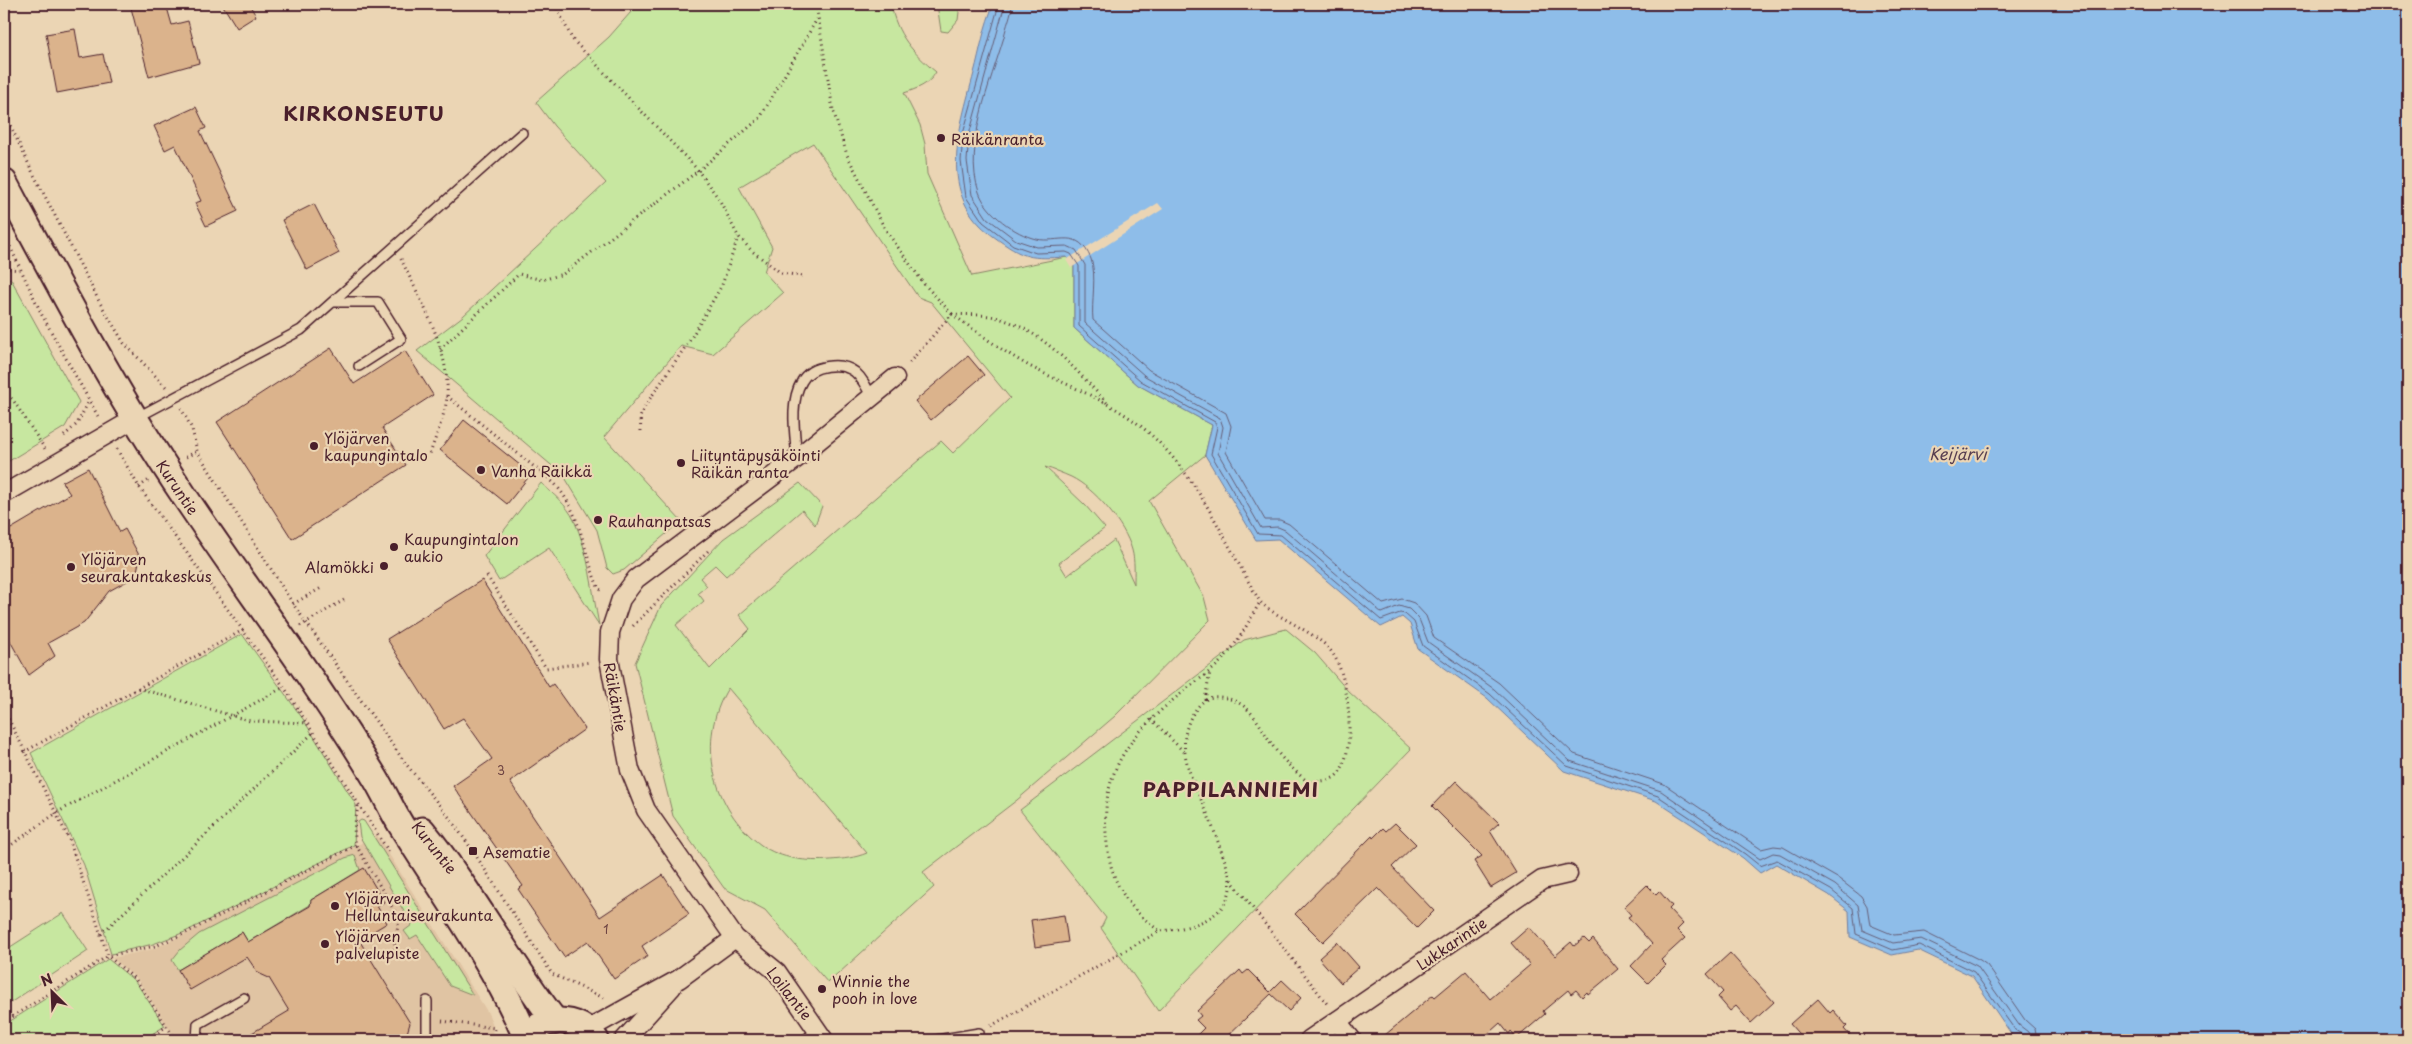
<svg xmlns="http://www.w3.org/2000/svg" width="2412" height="1044" font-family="'Playpen Sans',sans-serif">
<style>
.built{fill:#e0c4a3}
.green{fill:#c7e7a0;stroke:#888366;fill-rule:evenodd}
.water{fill:#8ebde9;stroke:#737e9d}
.pier{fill:#ebd5b4}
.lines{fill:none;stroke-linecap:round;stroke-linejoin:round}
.shore{stroke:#655e77;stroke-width:1}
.building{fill:#dbb38c;stroke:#4a1f2b}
.lane-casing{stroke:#4a1f2b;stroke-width:12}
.street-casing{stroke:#4a1f2b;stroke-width:21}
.secondary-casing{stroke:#4a1f2b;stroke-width:29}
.path{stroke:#4a1f2b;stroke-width:3;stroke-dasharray:1 4;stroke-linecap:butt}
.lane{stroke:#ebd5b4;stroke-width:9}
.street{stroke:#ebd5b4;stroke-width:18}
.secondary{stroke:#ebd5b4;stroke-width:25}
.poi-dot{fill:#4a1f2b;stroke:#ebd5b4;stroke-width:2}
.labels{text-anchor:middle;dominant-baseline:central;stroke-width:4.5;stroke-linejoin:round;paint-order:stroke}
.number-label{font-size:12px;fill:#6e4443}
.poi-label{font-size:15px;fill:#4a1f2b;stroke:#ebd5b4;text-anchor:start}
.street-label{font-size:15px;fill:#4a1f2b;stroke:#ebd5b4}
.water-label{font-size:16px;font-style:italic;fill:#583f51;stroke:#ebd5b4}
.district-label{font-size:20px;font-weight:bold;letter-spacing:1px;fill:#4a1f2b;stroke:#ebd5b4}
</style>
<rect width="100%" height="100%" fill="#ebd5b4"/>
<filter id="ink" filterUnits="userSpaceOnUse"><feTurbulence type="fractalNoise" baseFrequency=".02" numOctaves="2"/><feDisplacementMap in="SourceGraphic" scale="10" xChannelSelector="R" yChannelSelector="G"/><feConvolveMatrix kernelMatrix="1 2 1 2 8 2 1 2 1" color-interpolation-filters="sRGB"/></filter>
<g filter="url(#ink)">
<polygon class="built" points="377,835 488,1013 493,1025 492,1040 176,1040 137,979 112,958 153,949 185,934"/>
<g class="green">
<path d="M638 4H891C896 34 913 53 936 72 929 85 916 89 904 93L920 125 925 144 927 174 972 276 1067 257 1074 266V328L1138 385 1212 425 1205 455 1149 501 1204 597 1210 620 1115 716 1017 800 923 872 934 887 828 983 765 910 724 888 673 816 635 663 661 606 723 539 800 483 822 506 815 525 802 510 726 576 715 565 700 578 707 586 698 593 704 601 676 625 710 669 750 629 739 615 941 441 953 453 1010 398 931 302 918 297 813 143 739 187 772 247 764 272 783 293 713 354 681 346 604 437 681 521 624 570 613 574 607 568 597 530 564 476 417 351 463 316 606 183 554 126 536 102 609 37ZM1045 467C1054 470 1062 473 1071 477 1094 488 1125 524 1132 550 1135 561 1134 573 1134 584L1114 540 1067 576 1059 563 1105 528 1085 505ZM728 688 867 853C855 858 843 859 830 860 807 862 781 859 761 845 712 809 696 740 728 688Z"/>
<polygon points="937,4 960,4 958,20 948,32 941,31"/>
<polygon points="4,278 11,279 79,402 65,427 4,464"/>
<path d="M541 483C553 494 567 505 574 520 589 553 592 590 599 625L549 548 499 581 484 556Z"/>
<polygon points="1286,629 1315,653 1348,691 1411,749 1158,1011 1101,928 1106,918 1020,810 1244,640"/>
<polygon points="242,634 303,719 356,805 354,845 185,932 153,944 111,954 84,865 31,753"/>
<polygon points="361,820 364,821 473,995 450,986 417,935 410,939 404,931 412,925 360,837 358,822"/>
<polygon points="355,855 360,870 311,900 310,905 248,942 242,932 178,970 172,960 180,950 199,934 345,858"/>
<polygon points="63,913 88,951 4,1007 4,951"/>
<polygon points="108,959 135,981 165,1026 142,1040 4,1040 4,1025"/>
</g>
<path class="water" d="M994 4H2408V1040H2022L2012 1035 1972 976 1918 950 1892 955 1850 937 1849 911 1829 895 1776 864 1760 873 1743 858 1656 801 1564 771 1487 698 1418 649 1410 624 1402 617 1381 627 1278 539 1256 540 1205 455 1212 425 1138 385 1074 328V266L1067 257C1030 259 1024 259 993 236 936 195 959 130 974 73 980 51 984 25 994 4Z"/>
<polygon class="pier" points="1158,203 1163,209 1071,268 1066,260"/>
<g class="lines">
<g class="shore">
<polyline points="999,4 963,134 961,161 966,197 983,222 1013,245 1036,253 1066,252 1071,254 1079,266 1079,326 1141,381 1215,422 1217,427 1211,454 1258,534 1281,535 1381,620 1400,613 1405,614 1414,622 1423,646 1490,694 1567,766 1658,796 1745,854 1760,866 1777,860 1831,890 1853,908 1856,934 1893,950 1919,945 1974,972 2015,1030 2023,1035 2024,1040"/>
<polyline points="1005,4 969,135 967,161 972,195 987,218 1016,240 1037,247 1067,246 1076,250 1085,265 1085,323 1145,376 1220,418 1223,427 1218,453 1261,528 1278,527 1285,530 1382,613 1399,606 1409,609 1419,619 1428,642 1494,689 1570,761 1661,791 1760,859 1773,853 1780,854 1835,885 1858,905 1862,930 1893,943 1921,939 1977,966 2019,1025 2028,1032 2030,1040"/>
<path d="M1012 4C1012 14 1006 26 1004 37 991 81 963 147 979 192 987 214 1015 234 1036 239 1059 244 1078 227 1091 259 1097 275 1091 303 1093 320L1149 370 1226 413 1231 426 1226 452 1265 520H1280L1289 524 1383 604 1402 599 1414 603 1426 616 1434 638 1499 683 1574 754 1664 784 1761 849 1774 846 1783 847 1839 879 1861 896 1867 906 1870 925 1894 935 1924 932 1980 960 1987 965 2025 1020 2035 1029 2037 1040"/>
</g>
</g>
<g class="building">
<polygon points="130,4 166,4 172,25 188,21 199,63 149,77"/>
<polygon points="222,4 249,4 256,16 237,28"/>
<polygon points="75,29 80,58 103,54 109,83 57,93 46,34"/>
<polygon points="196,107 206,128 200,131 238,211 206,226 195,203 201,201 175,145 165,150 154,126"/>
<polygon points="314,204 339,253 307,270 282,220"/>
<polygon points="331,348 354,384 405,351 433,395 382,428 406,465 292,539 217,422"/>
<polygon points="968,356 984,375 931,420 915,401"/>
<polygon points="464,420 531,474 507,504 440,450"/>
<polygon points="88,468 120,532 125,529 140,557 136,576 109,591 84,623 48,643 55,656 29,675 4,630 4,533 70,494 62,482"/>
<polygon points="482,580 549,687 553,684 585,729 510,782 600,917 663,875 689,914 642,946 648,956 614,979 588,941 564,957 518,889 523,886 453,786 492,759 463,718 444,729 387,639"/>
<polygon points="1456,781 1499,823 1490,831 1516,873 1491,888 1474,861 1482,856 1432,806"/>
<polygon points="1395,823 1416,844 1392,867 1434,911 1417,928 1378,888 1323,942 1295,914 1372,836 1373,838 1383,828 1386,831"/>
<polygon points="364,868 384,902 377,906 387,923 359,940 410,1023 405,1040 240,1040 289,1011 269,978 258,973 247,957 190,990 178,970 242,932 248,942 310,906 311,900"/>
<polygon points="1647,885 1656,894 1659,891 1672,906 1669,909 1683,924 1677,930 1685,938 1661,960 1666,965 1648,983 1631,966 1652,944 1628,917 1631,915 1624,907"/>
<polygon points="1064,915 1068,942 1035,947 1031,920"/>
<polygon points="1529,927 1555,956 1571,942 1574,946 1584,938 1589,943 1593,939 1618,969 1588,994 1587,992 1582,997 1576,990 1571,994 1568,990 1543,1011 1545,1014 1517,1038 1511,1031 1509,1034 1500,1023 1481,1040 1379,1040 1433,995 1435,997 1466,971 1490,999 1530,965 1511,943"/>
<polygon points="1337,942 1359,967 1341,983 1319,958"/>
<polygon points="1730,953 1774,1002 1751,1023 1736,1006 1730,1011 1718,997 1723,992 1707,974"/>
<polygon points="1240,970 1243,974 1248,970 1270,992 1282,980 1301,998 1289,1011 1271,994 1223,1040 1192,1040 1204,1028 1196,1020 1201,1016 1197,1011"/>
<polygon points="1818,999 1830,1013 1833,1010 1847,1026 1844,1029 1854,1040 1804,1040 1790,1024"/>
</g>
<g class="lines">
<defs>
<g id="lane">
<polyline points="334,302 378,302 401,339 359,366"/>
<polyline points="136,418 301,330 522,133"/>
<path d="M797 458C795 434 789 402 802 381 811 365 841 361 855 372 863 379 867 388 872 398"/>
<polyline points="427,1001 427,1040"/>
<polyline points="197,1040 198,1024 244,998"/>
<polyline points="805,1040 818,1030"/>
<polyline points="937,1040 979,1033"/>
</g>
<g id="street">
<polyline points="4,494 134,419"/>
<polyline points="1337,1021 1352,1040"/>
<polyline points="587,1030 679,979 735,938"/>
<polyline points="624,1040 672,987"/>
<polyline points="824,1040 777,972 735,938 646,810 630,770 609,659 610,632 621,599 636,579 797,458 895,378"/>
<polyline points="1309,1040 1542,880 1568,874"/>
</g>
<g id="secondary">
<path d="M4 182C61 289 117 396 185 497 247 590 316 680 374 776 384 792 391 809 401 825 444 894 493 961 526 1037"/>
<path d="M422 830C471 890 507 959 555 1021"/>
<path d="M539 1026C559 1016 583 1021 596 1040"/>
</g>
</defs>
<use href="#lane" class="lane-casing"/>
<use href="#street" class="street-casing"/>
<use href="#secondary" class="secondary-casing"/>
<g class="path">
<polyline points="555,4 572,39 696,168 719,199 738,236 752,251 781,273 803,276"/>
<polyline points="816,4 833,110 847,155 885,229 924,284 952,314 907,365"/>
<polyline points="4,112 32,171 100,303 124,343 166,387"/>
<polyline points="8,242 42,315 99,418"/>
<path d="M401 259C420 300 450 349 447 396 446 413 435 438 430 454"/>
<polyline points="4,268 19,270"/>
<path d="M952 314C980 334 1010 357 1041 372 1078 390 1118 405 1149 433 1200 478 1225 543 1259 600 1268 614 1315 631 1330 650 1349 671 1358 753 1337 775 1330 782 1317 781 1308 782 1297 773 1287 764 1278 753 1266 738 1260 720 1245 707 1236 700 1224 696 1213 697 1203 699 1196 708 1191 717 1174 751 1194 782 1207 813 1213 827 1218 842 1223 856 1228 868 1233 884 1228 897 1217 923 1184 929 1160 931 1131 911 1113 887 1108 851 1096 773 1129 734 1188 688 1200 678 1213 671 1223 659 1238 643 1249 621 1260 602"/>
<path d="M952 314C966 315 982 314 995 317 1043 330 1074 368 1107 403"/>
<polyline points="440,349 519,274 542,280 563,274 698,171 760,118 817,19"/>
<polyline points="4,391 13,400 45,449"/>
<path d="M447 396 554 483C582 513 583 553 599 589L604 591"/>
<polyline points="181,408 192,429 197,451 293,604 406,764 449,817 473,851 552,974 604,998"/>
<polyline points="641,431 640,417 645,406 690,340 722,285 738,237"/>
<polyline points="64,436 77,424 89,401"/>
<polyline points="117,449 139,487 284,687 389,852"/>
<polyline points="186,457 197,451"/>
<polyline points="139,487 149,480"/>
<polyline points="487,576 546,668 591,662"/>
<polyline points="293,604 323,587"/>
<polyline points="300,626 344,600"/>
<polyline points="633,626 708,551"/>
<polyline points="138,688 250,721 308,723"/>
<polyline points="1205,700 1210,672"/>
<polyline points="4,710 69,839 108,956 136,980 176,1040"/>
<polyline points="1151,719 1184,752"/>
<polyline points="24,752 243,630"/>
<polyline points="358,806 354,829 356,845 399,919 394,949"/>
<polyline points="4,850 58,812 284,687"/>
<polyline points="1231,880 1328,1005"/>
<polyline points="101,934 314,732"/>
<polyline points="442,1021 495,1028"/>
<polyline points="4,1022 108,956 155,946 186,933 356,845"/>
<polyline points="991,1026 1160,931"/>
<polyline points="146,1040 167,1026"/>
<polyline points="494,1040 495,1028"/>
</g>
<use href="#lane" class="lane"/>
<use href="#street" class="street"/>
<use href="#secondary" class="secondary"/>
</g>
</g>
<g class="poi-dot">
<circle cx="941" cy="138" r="5"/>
<circle cx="314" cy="446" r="5"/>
<circle cx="681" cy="463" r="5"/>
<circle cx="481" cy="470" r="5"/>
<circle cx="598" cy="520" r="5"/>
<circle cx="394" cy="547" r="5"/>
<circle cx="384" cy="566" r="5"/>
<circle cx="71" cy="567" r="5"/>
<rect x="468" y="846" width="10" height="10" rx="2.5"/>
<circle cx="335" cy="906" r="5"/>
<circle cx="325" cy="944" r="5"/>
<circle cx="822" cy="989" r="5"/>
</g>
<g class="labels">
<g class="number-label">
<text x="501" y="770">3</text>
<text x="606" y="929">1</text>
</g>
<g class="poi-label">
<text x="951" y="138">Räikänranta</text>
<text x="324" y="437">Ylöjärven<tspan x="324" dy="17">kaupungintalo</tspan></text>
<text x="691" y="454">Liityntäpysäköinti<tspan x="691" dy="17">Räikän ranta</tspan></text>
<text x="491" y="470">Vanha Räikkä</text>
<text x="608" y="520">Rauhanpatsas</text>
<text x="404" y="538">Kaupungintalon<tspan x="404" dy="17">aukio</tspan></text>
<text x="81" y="558">Ylöjärven<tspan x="81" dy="17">seurakuntakeskus</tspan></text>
<text x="374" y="566" text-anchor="end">Alamökki</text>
<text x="483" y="851">Asematie</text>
<text x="345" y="897">Ylöjärven<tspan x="345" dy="17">Helluntaiseurakunta</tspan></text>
<text x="335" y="935">Ylöjärven<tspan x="335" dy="17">palvelupiste</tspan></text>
<text x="832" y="980">Winnie the<tspan x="832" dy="17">pooh in love</tspan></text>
</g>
<g class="street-label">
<text transform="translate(178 487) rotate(56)">Kuruntie</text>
<text transform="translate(616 697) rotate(80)">Räikäntie</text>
<text transform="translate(435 847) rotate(52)">Kuruntie</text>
<text transform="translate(1451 943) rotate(-34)">Lukkarintie</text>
<text transform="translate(790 993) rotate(52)">Loilantie</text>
</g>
<g class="water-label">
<text x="1958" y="453">Keijärvi</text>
</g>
<g class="district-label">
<text x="364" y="113">KIRKONSEUTU</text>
<text x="1231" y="789">PAPPILANNIEMI</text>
</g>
</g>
<rect width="2412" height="1044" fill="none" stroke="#ebd5b4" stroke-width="20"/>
<rect x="10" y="10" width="2392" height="1024" fill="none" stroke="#4a1f2b" stroke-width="2" filter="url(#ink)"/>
<g transform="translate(52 992) rotate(336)" stroke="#ebd5b4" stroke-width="4" paint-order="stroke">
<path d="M0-4L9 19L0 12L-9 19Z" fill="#4a1f2b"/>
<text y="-8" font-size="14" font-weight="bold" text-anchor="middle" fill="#4a1f2b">N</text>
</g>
</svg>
